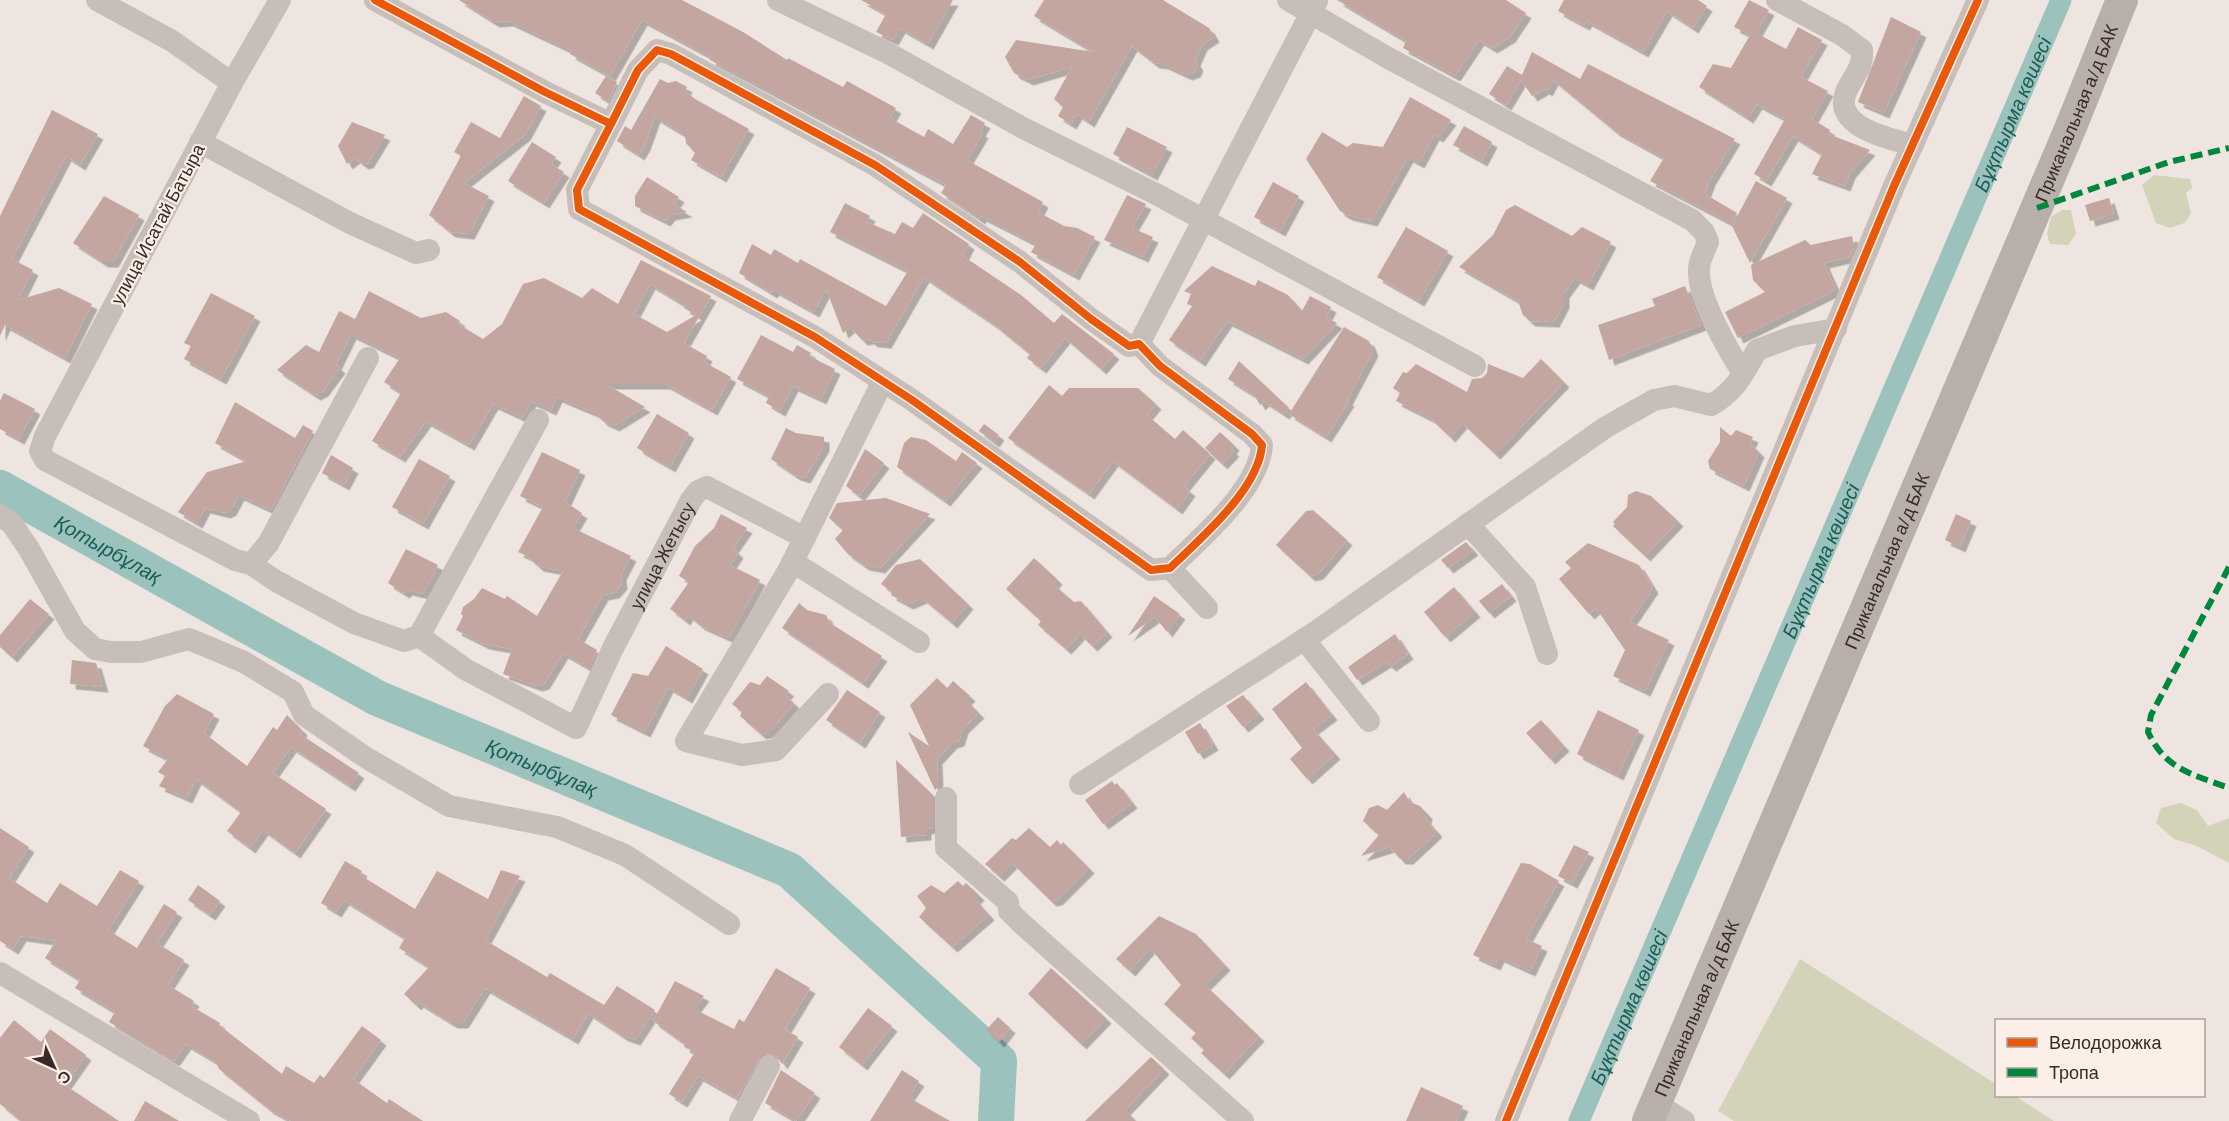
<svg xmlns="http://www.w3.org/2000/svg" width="2229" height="1121" font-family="Barlow,sans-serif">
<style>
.green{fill:#d2d3b9}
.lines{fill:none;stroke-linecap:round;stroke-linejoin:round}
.canal{stroke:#9bc2bc;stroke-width:21}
.river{stroke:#9bc2bc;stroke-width:36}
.building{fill:#c3a6a0;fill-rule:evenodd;filter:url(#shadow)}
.minor{stroke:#c7beb9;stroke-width:22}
.secondary{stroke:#b8aeaa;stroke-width:32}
.quiet{stroke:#00873e;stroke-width:6;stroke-dasharray:12 6;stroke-linecap:butt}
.cycleway-casing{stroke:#fbefe7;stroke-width:11}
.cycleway{stroke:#e8590c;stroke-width:8}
.labels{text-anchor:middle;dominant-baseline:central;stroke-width:4.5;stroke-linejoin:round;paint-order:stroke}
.street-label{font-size:18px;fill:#382a27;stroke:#fbefe7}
.water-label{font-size:20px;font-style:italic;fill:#195d58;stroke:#fbefe7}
</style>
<defs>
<filter id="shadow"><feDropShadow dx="5.5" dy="5.5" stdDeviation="0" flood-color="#0004"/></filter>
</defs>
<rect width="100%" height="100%" fill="#eee5e0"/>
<g class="green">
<polygon points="2154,175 2190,179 2192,188 2186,193 2191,214 2184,223 2170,228 2156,223 2142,185"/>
<polygon points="2062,210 2071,210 2076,234 2068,245 2050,244 2047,234 2051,217"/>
<polygon points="2180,803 2197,810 2208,826 2229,818 2229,863 2197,846 2174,839 2156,823 2161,808"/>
<polygon points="1800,959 1996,1084 1996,1096 2015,1096 2054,1121 1734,1121 1718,1111"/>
</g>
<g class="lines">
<path class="canal" id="s1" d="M1579 1121 2061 0"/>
<path class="river" id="s2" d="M0 488 377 698 789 870 999 1061 996 1121"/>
</g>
<g class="building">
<polygon points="459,0 682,0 743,32 787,60 788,58 843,87 847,81 896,108 890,118 924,137 928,129 953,144 971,115 985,123 980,131 983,133 967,160 1043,202 1038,212 1064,226 1077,228 1095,237 1074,275 1031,252 1036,244 981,216 980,219 941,193 946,185 746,79 710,60 711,57 642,20 610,76 570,54 572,51 508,21 494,22"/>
<polygon points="861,0 953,0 928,44 900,28 893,40 876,32 886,14"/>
<polygon points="1044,0 1163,0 1209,28 1214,37 1202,45 1195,61 1198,66 1195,72 1187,75 1163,64 1154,63 1132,46 1089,122 1077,114 1071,124 1058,116 1063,107 1054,99 1072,67 1028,80 1014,73 1005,57 1016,40 1094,52 1034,16"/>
<polygon points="1337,0 1506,0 1526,13 1510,37 1492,48 1479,40 1455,76 1403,48 1406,41"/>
<polygon points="1564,0 1698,0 1707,6 1693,28 1667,11 1643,52 1587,21 1584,25 1558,11"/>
<polygon points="1749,0 1769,10 1756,33 1786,49 1798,27 1822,40 1801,77 1828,91 1812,119 1830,130 1828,134 1870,150 1850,173 1845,186 1812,174 1822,154 1793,136 1766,181 1754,174 1785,119 1757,104 1748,118 1699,87 1713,64 1731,68 1750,35 1734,27"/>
<polygon points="1891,17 1921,32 1884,113 1858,102"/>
<polygon points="1532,52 1580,79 1588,64 1735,139 1710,180 1705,194 1737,213 1731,223 1650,181 1664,158 1615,131 1553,80 1547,91 1544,89 1532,96 1521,80 1506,105 1489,94 1507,66 1522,75"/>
<polygon points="606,76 617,82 608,101 595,93"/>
<polygon points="660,79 668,83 676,81 687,87 685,91 695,99 749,129 721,177 691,160 695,153 686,143 685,135 655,117 645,145 639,155 617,141 625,126 631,130"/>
<polygon points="524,96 541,106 525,135 464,183 489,196 469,234 450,232 429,215 461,156 454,152 471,122 500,138"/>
<polygon points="1410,97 1451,120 1438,137 1434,135 1419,163 1408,157 1372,221 1347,215 1340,211 1306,159 1322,132 1347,147 1353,143 1383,147"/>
<polygon points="52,110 98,134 80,165 66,156 12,259 33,270 18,300 59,288 92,304 65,358 5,325 0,336 0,216"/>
<polygon points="352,122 385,135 368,163 363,164 355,158 347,164 338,146"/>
<polygon points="1464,126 1492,142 1482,161 1453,145"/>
<polygon points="1127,127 1167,147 1152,175 1113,154"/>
<polygon points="532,142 556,157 551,164 564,172 544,203 508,181"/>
<polygon points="647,177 679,197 674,204 687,212 670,215 665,221 635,206 635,196"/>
<polygon points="1756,181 1787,198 1750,263 1732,226"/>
<polygon points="1273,182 1299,196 1280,231 1254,217"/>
<polygon points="1127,195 1146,204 1132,228 1153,237 1143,257 1104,240"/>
<polygon points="104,196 139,215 113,262 103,262 73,243"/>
<polygon points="2109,198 2114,214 2090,221 2085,205"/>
<polygon points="845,203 870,216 867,222 895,234 902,222 913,228 923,213 969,244 963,256 1021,295 1054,323 1062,314 1114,354 1101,369 1065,338 1041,368 1027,358 1030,354 992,323 924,277 886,343 873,342 869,339 862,340 850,327 843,333 826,289 814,312 774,290 772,293 739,273 752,244 771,255 774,249 798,263 800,259 886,306 908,271 830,232"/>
<polygon points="1515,205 1572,236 1582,227 1611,242 1588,285 1575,278 1564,293 1564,303 1554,322 1530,321 1523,315 1518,301 1459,267 1493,235 1506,210"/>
<polygon points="1406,227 1448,251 1419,301 1377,277"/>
<polygon points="1852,236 1854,247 1850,257 1824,263 1836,290 1738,338 1725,312 1765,292 1753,280 1751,265 1805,240 1811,245"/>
<path d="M641 260 711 296 684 343 707 356 704 362 731 377 712 410 665 384H606L645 407 614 426 603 421 595 413 557 397 551 410 531 401 523 418 493 404 469 445 426 421 400 457 372 441 401 393 384 382 400 358 351 334 336 365 340 368 323 391 315 395 277 370 306 345 319 352 339 311 355 319 369 291 421 318 446 312 460 321 458 324 483 339 502 324 523 284 544 278 582 298 592 288 618 304ZM650 284 686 306 684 308 696 315 667 332 634 314Z"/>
<polygon points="1212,266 1255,286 1258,280 1288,295 1302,311 1310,296 1331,307 1326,317 1337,323 1303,359 1227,321 1200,361 1169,340 1192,306 1187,304 1191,294 1184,291"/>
<polygon points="1685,286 1701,325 1609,360 1598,325 1655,306 1652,299"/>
<polygon points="211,293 255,316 221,379 184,359 191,346 184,343"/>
<polygon points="1344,327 1369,341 1373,351 1347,400 1349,401 1326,437 1289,414"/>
<polygon points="761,335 793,352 797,345 811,353 809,356 835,369 821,399 793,386 780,411 766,403 769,396 737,379"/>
<polygon points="1541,359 1564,382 1495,454 1462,423 1450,437 1430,418 1396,401 1400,393 1393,388 1403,372 1407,373 1416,364 1467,392 1472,379 1482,378 1487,373 1488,364 1523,378"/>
<polygon points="1239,361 1289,408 1284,414 1264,401 1260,405 1254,395 1228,379"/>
<polygon points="1049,385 1062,396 1069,388 1138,388 1156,404 1147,415 1175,439 1183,430 1210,454 1184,486 1190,491 1177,509 1113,461 1089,494 1008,438"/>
<polygon points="4,393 35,409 19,439 0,429 0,401"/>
<polygon points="235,402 295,438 303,425 313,431 271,510 239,495 231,510 225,513 205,508 197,523 178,512 207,472 247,461 215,443"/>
<polygon points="657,414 689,433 670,467 637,448"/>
<polygon points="984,424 999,435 994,442 979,431"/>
<polygon points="1720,427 1731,436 1736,430 1753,437 1750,443 1759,452 1744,486 1710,469 1708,461 1720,442"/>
<polygon points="786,428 796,433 824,437 824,446 805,478 795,475 771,459"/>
<polygon points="1220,432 1234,445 1231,449 1234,451 1222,464 1205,448"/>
<polygon points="911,437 926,440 956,461 962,452 977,463 945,501 897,467 904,443"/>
<polygon points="865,449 884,463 859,496 846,486"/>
<polygon points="542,452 580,470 565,502 582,513 573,528 631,556 621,575 622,584 614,593 603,595 578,639 597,650 589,668 563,653 544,684 537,686 503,674 512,649 484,644 456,630 463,616 461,614 463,607 474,599 482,588 505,599 507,596 537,616 563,571 538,566 527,556 518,552 543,507 520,496"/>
<polygon points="331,455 353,468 344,485 322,473"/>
<polygon points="419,459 450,476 423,524 392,507"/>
<polygon points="1636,491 1651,496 1678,521 1645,556 1613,526 1615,524 1613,522 1627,507 1628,495"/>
<polygon points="886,498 930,514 880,568 864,565 848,554 835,539 843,530 829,518 837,503"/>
<polygon points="1313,510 1347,540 1318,574 1310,576 1276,545 1306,511"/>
<polygon points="721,514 747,528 733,548 738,553 730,565 760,580 729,638 700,625 688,615 685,620 670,609 689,582 679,576 695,546 714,528"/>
<polygon points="1956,514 1971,521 1960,547 1945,540"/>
<polygon points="1466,542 1473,550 1448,568 1441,560"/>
<polygon points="1588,543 1639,565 1653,588 1630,622 1669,640 1645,691 1613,676 1625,650 1596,608 1589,614 1559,579 1571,568 1565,562"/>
<polygon points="406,549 438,565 423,594 407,590 404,593 388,583"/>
<polygon points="1034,558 1057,579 1053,584 1074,602 1081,601 1107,632 1092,646 1080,634 1066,649 1038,625 1041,621 1006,589"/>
<polygon points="920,559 968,604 952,623 922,598 908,604 891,595 892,592 881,584 896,565"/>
<polygon points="1502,584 1511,596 1489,613 1479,601"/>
<polygon points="1454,587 1475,612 1445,637 1424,612"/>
<polygon points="1154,596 1180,614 1167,632 1155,617 1128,636"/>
<polygon points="30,599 49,614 12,657 0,647 0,635"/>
<polygon points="799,603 807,610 826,615 830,623 882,656 863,683 782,628"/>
<polygon points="1395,634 1408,654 1391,666 1386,662 1357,680 1348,667"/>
<polygon points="666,646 703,669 687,698 668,687 645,732 611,715 633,673 648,676"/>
<polygon points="72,660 96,663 103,687 70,684"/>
<polygon points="767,676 789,691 785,695 794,703 769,732 761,734 740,716 742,712 732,704 750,682 760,685"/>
<polygon points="937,678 947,688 953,681 970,696 966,700 979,713 963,728 959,741 952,743 937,759 938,787 935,790 908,732 929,746 910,705"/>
<polygon points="1306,682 1332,715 1313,729 1335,754 1307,779 1290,759 1302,748 1272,709"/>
<polygon points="847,690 880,712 860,743 826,720"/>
<polygon points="177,694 214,714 204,733 247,766 273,727 277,730 287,715 302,730 300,734 359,773 350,786 291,747 273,773 326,809 295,853 263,830 250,848 227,831 241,812 196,779 187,798 159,786 165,776 158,772 168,759 143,746 165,706"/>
<polygon points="1243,695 1259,714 1243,727 1226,706"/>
<polygon points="1598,710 1639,730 1618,775 1577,754"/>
<polygon points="1541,720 1564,746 1550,759 1526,733"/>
<polygon points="1200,723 1213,745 1198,754 1185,732"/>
<polygon points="896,760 933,795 933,828 926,829 926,835 901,837"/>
<polygon points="1112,781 1115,785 1117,783 1132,803 1103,824 1085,800"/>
<polygon points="1404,792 1410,802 1420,806 1427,814 1426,819 1437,832 1408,859 1400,859 1390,847 1361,856 1379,835 1363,821 1369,808 1378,805 1387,810"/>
<polygon points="0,828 29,847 9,878 47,903 60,883 97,906 120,870 139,881 108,930 137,948 164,904 177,912 157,943 184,960 168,985 194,1001 191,1006 220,1023 219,1025 282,1074 286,1066 314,1083 320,1075 324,1078 362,1026 381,1040 353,1079 387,1103 389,1099 423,1121 291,1121 269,1109 219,1069 216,1062 186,1044 174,1061 109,1022 115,1012 75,988 80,980 45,958 56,941 21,936 13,949 0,941"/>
<polygon points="1029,828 1050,847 1057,840 1061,845 1063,842 1089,868 1057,900 1051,901 1012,863 999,876 985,864 1012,838 1016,840"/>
<polygon points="1574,845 1589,852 1572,883 1558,876"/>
<polygon points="345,861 362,871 360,875 415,909 437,871 488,899 501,870 520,876 485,940 547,977 550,973 604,1005 617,986 655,1010 635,1040 623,1036 588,1013 573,1039 485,988 463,1023 452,1023 418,1002 416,1005 404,994 429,967 399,948 405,938 344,900 336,912 321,903"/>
<polygon points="1521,863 1530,864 1559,881 1526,939 1542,946 1530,971 1499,957 1495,965 1473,955"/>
<polygon points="958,881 963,886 966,883 979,895 975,899 989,915 952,947 919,917 926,908 917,896 931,885 944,893"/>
<polygon points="198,885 220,901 210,915 188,900"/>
<polygon points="1159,916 1196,934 1225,965 1205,985 1259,1036 1224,1074 1201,1053 1204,1050 1191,1038 1196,1033 1164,1004 1181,985 1150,948 1130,971 1116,959"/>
<polygon points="776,968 810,988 785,1029 798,1037 782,1064 775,1054 761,1055 737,1098 698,1076 682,1102 669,1094 695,1052 684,1047 685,1044 653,1021 675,981 704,996 694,1009 734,1029 739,1019 744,1022"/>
<polygon points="1051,968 1106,1018 1081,1044 1028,994"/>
<polygon points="868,1008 892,1026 862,1065 839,1047"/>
<polygon points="998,1017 1010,1028 999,1042 986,1030"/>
<polygon points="14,1020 41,1042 50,1029 86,1055 65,1085 119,1121 21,1121 0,1104 0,1038"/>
<polygon points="1151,1057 1164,1069 1125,1110 1136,1121 1085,1121"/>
<polygon points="781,1070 815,1093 796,1121 765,1103"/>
<polygon points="902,1070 919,1081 908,1097 950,1121 870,1121"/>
<polygon points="1421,1087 1463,1106 1456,1121 1406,1121"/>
<polygon points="145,1101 179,1121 134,1121"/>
</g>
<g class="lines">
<g class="minor">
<polyline points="97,0 172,41 232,83"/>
<polyline points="280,0 232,83 45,436 40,451 45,460 235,560 251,564 268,544 368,358"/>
<path d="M375 0 545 92 611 124 638 70 657 50 671 54 875 165 1020 262 1091 319 1129 346 1139 344 1160 366 1252 434 1262 445C1259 489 1201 538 1170 568L1151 570 912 400 815 337 579 209 577 190 611 124"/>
<polyline points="778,0 886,52 1023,128 1156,194 1475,366"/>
<path d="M1288 0 1390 59 1692 220 1704 232 1708 242C1705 250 1699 260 1699 269 1697 297 1728 350 1743 373"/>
<path d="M1777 0 1842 35 1862 50C1864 67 1852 78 1846 92 1832 127 1890 139 1913 145"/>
<polyline points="200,142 350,223 416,253 429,250"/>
<polyline points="1139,344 1317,1"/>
<polyline points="0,515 12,524 29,549 75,631 95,649 111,652 141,652 189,639 244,662 293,692 304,715 365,757 449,806 557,827 625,855 729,924"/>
<polyline points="1468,524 1525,587 1547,654"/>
<polyline points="793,562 919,642"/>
<polyline points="251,564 276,581 354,623 404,641 419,636 538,420"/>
<polyline points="1170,568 1207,608"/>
<path id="s3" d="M419 636 465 669 576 728 613 648 691 500 698 491 707 487 805 538"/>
<polyline points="1304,639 1369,721"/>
<polyline points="828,694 776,750 742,755 686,741 788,571 883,381"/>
<path d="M1080 784 1314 633 1606 427 1654 400 1674 396 1711 405C1735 392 1744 373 1757 350L1795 336 1836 329"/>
<polyline points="946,798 946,848 1008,902 1009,911 1020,922 1243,1121"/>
<polyline points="0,973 249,1121"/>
<polyline points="1656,1103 1684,1121"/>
<polyline points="740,1121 769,1066"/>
<polyline points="1506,1121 1894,186 1978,0"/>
</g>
<path class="secondary" id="s4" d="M1648 1121 2070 129 2122 0"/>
<g class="quiet">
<polyline points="2037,208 2169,162 2229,148"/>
<path d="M2229 567 2151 715 2148 732C2166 770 2192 774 2229 788"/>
</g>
<defs>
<g id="cycleway">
<path d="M375 0 545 92 611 124 638 70 657 50 671 54 875 165 1020 262 1091 319 1129 346 1139 344 1160 366 1252 434 1262 445C1259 489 1201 538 1170 568L1151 570 912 400 815 337 579 209 577 190 611 124"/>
<polyline points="1506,1121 1894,186 1978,0"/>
</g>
</defs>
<use href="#cycleway" class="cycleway-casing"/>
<use href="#cycleway" class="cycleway"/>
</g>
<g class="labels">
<g class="street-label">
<text stroke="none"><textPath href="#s4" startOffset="1095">Приканальная а/д БАК</textPath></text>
<text transform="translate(157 224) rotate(-62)">улица Исатай Батыра</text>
<text stroke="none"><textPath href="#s3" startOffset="375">улица Жетысу</textPath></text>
<text stroke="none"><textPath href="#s4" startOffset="609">Приканальная а/д БАК</textPath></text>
<text stroke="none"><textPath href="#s4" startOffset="123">Приканальная а/д БАК</textPath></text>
</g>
<g class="water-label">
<text stroke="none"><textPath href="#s1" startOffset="1096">Бұқтырма көшесі</textPath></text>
<text stroke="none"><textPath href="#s2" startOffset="124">Қотырбұлақ</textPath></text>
<text stroke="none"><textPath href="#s1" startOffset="610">Бұқтырма көшесі</textPath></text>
<text stroke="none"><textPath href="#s2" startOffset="610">Қотырбұлақ</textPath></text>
<text stroke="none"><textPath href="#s1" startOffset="124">Бұқтырма көшесі</textPath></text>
</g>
</g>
<rect x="1995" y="1019" width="210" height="78" fill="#fbefe7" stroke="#ada09a" stroke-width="1.5"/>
<rect x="2007" y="1038" width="30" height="9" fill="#e8590c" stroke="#ada09a" stroke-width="1.5"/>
<text x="2049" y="1049" font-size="18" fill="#382a27">Велодорожка</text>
<rect x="2007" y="1068" width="30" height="9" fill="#00873e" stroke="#ada09a" stroke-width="1.5"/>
<text x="2049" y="1079" font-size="18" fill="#382a27">Тропа</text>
<g transform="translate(54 1067) rotate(135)" stroke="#fbefe7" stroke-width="4.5" paint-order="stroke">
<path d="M0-4.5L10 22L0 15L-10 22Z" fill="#382a27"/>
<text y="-9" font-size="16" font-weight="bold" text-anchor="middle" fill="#382a27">С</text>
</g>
</svg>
